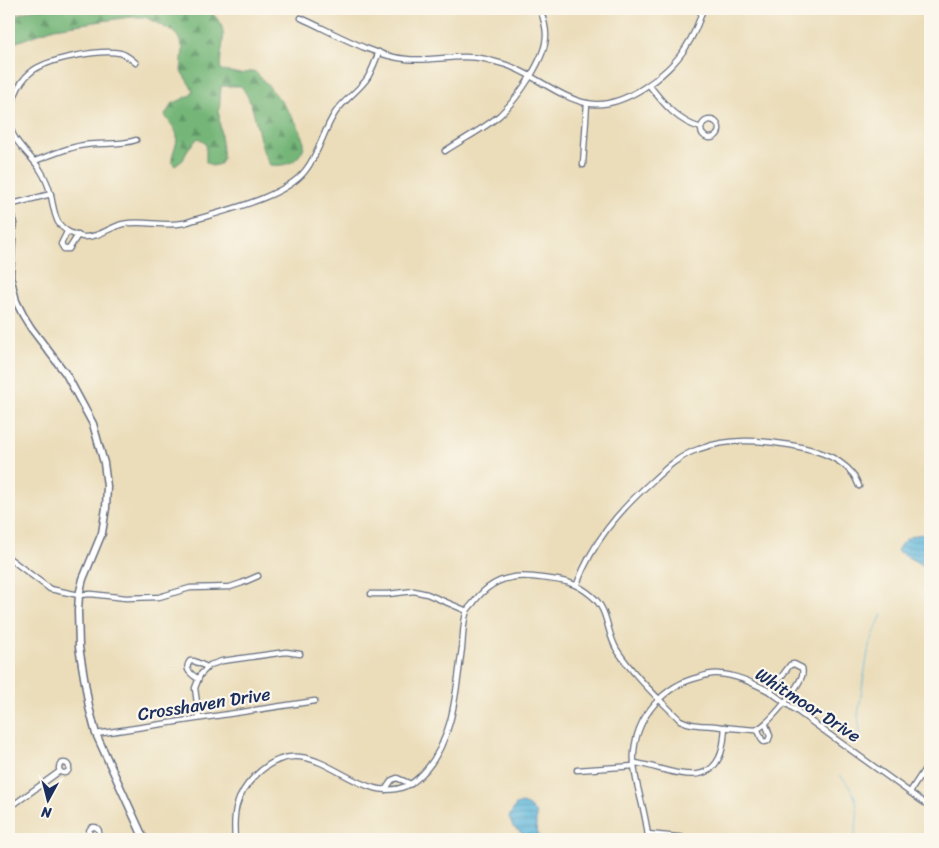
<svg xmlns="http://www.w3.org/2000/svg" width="939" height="848" font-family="Sriracha,sans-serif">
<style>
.forest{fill:url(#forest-firs);stroke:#48726b}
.water{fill:url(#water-rules);stroke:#3d739d}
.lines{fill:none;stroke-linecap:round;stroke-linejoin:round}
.stream{stroke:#5fb7dc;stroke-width:1}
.street-casing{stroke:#646c7e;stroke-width:7}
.secondary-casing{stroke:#646c7e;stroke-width:9}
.street{stroke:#fff;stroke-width:4.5}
.secondary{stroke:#fff;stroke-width:6}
.labels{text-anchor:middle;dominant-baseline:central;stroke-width:4.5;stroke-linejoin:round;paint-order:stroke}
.street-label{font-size:18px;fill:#1b2f5e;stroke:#fbf7ec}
</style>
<defs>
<pattern id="forest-firs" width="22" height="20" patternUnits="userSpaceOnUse" patternTransform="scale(1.25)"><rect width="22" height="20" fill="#74b678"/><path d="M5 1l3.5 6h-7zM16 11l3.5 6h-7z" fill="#5e9466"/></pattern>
<pattern id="water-rules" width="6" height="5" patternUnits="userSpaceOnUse" patternTransform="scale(1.25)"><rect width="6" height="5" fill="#5fb7dc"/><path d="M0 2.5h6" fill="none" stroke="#4e95b6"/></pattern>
</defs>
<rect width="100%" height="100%" fill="#fbf7ec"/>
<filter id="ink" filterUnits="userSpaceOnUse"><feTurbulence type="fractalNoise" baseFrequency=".02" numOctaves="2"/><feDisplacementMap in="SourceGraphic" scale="10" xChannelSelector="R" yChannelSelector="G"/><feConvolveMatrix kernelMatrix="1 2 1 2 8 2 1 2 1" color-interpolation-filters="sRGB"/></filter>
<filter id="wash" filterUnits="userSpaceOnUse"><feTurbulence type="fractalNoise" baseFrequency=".0096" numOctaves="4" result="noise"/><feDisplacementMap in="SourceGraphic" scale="20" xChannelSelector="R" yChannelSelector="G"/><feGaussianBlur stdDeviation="1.12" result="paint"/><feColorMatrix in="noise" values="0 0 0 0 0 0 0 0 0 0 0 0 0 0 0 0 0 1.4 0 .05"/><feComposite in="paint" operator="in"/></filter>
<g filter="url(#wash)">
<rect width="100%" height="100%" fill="#ebddba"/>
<path class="forest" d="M35 9H208C212 13 216 17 219 21 229 36 218 54 221 70L240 74 254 71C267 82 305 128 304 143 304 149 302 152 298 157 291 165 281 166 270 165 255 141 259 109 241 86H221L219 115 223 158 220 164 212 166 206 162V144L198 138 188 149 183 160 175 166 172 163C171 152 180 143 176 132 173 125 168 121 165 115L172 104 191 95 193 90 181 71 183 48 178 37 172 31 145 17H130L54 28 9 45V17Z"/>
<g class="water">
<path d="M926 534 928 536 924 566 897 551C904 537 911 535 926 534Z"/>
<polygon points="522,803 529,806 536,813 536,828 540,839 523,839 522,833 513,827 509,817 516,805"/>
</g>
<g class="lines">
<g class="stream">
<polyline points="861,741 858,715 863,682 869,646 882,614"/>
<path d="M840 775C861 798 859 811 854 839"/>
</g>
</g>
</g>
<g filter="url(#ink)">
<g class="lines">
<defs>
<g id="street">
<path d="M301 18C332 32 373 56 406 59 433 62 460 53 485 59 495 62 506 64 514 68 538 78 560 97 586 103 621 111 669 75 686 47 694 35 699 22 703 9"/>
<path d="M649 85C664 104 677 121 701 128"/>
<circle cx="710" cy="129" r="9"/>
<path d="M9 121C11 142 31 154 41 171 46 179 49 187 51 196 53 205 54 214 58 222 63 230 74 236 83 237 98 238 110 227 123 224 143 220 163 227 184 223 218 212 283 199 305 171 319 154 323 131 335 113 344 100 357 92 366 80 372 72 375 61 379 52"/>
<path d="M9 121C12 103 16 84 31 72 46 59 100 49 120 53 126 54 132 60 136 63"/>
<path d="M445 151C463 139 484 129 500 115 517 99 546 59 546 35 546 26 543 17 540 9"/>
<path d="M35 161C51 155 68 147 85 145 102 142 119 146 136 140"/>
<polyline points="583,165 587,103"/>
<polyline points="9,205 51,194"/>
<polyline points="67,232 61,244 64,249 69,249 78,235"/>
<polyline points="9,558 50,589 79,595 91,594 126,598 159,597 190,588 230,587 242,583 258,576"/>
<path d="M577 584C593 542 617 513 650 483 665 469 680 455 699 449 729 438 760 440 790 445 812 449 837 455 852 473 855 476 857 482 859 486"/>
<polyline points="371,594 388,594 414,591 427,594 467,611"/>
<path d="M198 679C192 674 183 670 190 661H194L207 667"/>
<polyline points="199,718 195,688 200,675 210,665 222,661 286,652 300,654"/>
<polyline points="758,730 762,740 764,742 768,741 770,736 766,725"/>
<polyline points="96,734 315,701"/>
<path d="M634 763C660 765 703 791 719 758 724 749 724 737 725 727"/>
<circle cx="64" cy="768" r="5"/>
<polyline points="577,770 634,766"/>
<polyline points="385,790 392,780 397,778 411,784"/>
<polyline points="910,792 930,761"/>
<polyline points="9,808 60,771"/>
<circle cx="94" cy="832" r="5"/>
<polyline points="648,834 698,839"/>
<path d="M235 839C233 813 235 797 254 777 312 718 352 809 406 786 415 783 420 776 426 770 454 737 456 690 462 648 463 638 463 620 467 611 468 608 472 605 474 602 488 583 508 574 533 577 557 580 572 579 592 596 609 610 606 632 617 650 634 676 658 698 680 720 692 726 702 725 715 726 728 728 742 729 755 730 768 726 797 689 802 676 803 672 803 671 802 668L794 664 790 665 770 692"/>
<path d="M648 839C647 810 632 782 634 752 637 716 664 685 700 677 706 675 712 673 719 674 737 675 752 683 769 691L930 807"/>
</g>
<polyline id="secondary" points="9,208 13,223 10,276 16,301 23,315 31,328 66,374 93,424 104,463 107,486 106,508 102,533 83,579 79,595 78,611 79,647 89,707 96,734 144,839"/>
</defs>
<use href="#street" class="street-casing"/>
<use href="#secondary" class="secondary-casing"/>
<use href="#street" class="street"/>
<use href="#secondary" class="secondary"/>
</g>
</g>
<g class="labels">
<g class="street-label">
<text transform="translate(204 704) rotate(-9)">Crosshaven Drive</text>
<text transform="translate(808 705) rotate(33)">Whitmoor Drive</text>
</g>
</g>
<rect width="939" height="848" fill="none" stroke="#fbf7ec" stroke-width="30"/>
<g transform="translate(48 800) rotate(187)" stroke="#fbf7ec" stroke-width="4" paint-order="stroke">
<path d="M0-4L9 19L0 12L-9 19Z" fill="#1b2f5e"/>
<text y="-8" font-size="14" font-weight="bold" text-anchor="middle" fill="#1b2f5e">N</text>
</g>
</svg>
